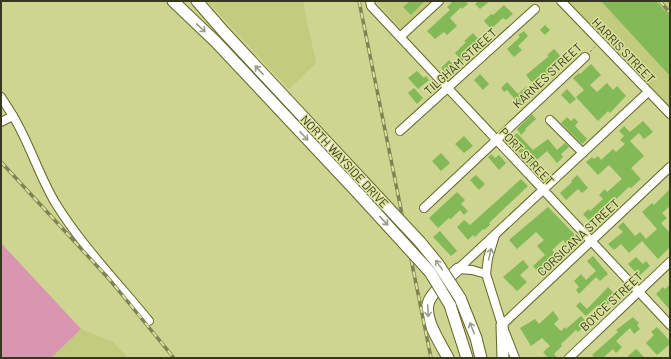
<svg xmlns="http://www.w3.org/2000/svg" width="671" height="359" font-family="Barlow,sans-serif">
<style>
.built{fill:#c3cb7e}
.green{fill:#d896b1}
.building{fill:#83b957}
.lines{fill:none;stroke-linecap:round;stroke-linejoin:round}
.minor-casing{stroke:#626623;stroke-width:10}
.major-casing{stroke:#626623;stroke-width:13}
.path{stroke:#8a8f5d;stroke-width:1;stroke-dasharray:3 2;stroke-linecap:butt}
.minor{stroke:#fff;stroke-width:8}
.major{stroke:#fff;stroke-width:11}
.rail-casing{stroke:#7f8354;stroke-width:3.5}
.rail{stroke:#dbe29d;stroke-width:2;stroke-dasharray:6;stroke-linecap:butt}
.major-bridge-casing{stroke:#626623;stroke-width:13;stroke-linecap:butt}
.major-bridge{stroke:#fff;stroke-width:11}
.oneway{stroke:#9a9c8e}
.labels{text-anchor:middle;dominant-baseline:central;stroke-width:3;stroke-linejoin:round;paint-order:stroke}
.street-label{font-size:12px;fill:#35381c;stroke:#dbe29d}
</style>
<rect width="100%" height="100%" fill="#ced590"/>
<g class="built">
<polygon points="207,1 303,1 316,63 289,89"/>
<polygon points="376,1 433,1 402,30"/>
<polygon points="567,1 670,1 670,108"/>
<polygon points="81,329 113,342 128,358 51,358"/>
</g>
<polygon class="green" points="1,243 81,329 51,358 1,358"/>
<g class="building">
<polygon points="410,1 425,1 411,15 403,7"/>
<polygon points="453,1 466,1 468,4 462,9 461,7 450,18 457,26 447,35 444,32 435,39 427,31 450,10 447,7"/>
<polygon points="479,1 490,1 480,9 475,4"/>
<polygon points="601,1 656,1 670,16 670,76"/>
<polygon points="504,5 513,14 506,20 503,18 491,29 484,21 491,14 493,15"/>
<polygon points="545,25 550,30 545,35 540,30"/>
<polygon points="524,31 528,36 518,46 522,50 514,57 507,49 520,37 518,35"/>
<polygon points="473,33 480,41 467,53 469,55 462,61 455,53 466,42 464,41"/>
<polygon points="554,49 561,57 549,69 551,72 546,77 545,75 534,85 526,75 549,56 547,55"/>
<polygon points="449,60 456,68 448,76 441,68"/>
<polygon points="591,64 601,75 590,85 597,92 607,83 613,90 617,86 626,96 610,113 608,111 598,121 576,97 584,90 573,78 579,73 580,74"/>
<polygon points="417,71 424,78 426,76 429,80 418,89 408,78"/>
<polygon points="480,74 489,84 483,90 474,80"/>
<polygon points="507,82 518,94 526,87 531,93 519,104 507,90 504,92 501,88"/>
<polygon points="414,88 423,98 417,104 408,93"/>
<polygon points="567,89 576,99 570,104 561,95"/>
<polygon points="532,114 536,119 525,129 526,130 521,135 517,129"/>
<polygon points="567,117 571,121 574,118 578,122 575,126 587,139 582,144 561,123"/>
<polygon points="643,121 653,132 644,139 639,133 630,141 644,156 631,168 641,179 631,188 629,187 615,200 616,202 610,207 609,206 591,223 583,214 589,209 590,211 603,199 599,195 605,189 607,192 622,179 609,165 598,175 586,162 592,157 594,159 598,156 601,160 613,149 616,152 625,144 620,140 624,136 619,131 624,126 630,132"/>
<polygon points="517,133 533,150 548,139 557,150 565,143 569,147 561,154 563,157 557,163 547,151 531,165 509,141"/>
<polygon points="464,136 473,146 464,153 455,144"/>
<polygon points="441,153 450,163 441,171 432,161"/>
<polygon points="491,154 495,158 499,155 506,163 499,170 488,157"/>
<polygon points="476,175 485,184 479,190 470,180"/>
<polygon points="577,175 588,188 582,193 578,189 566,200 560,193 572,182 571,181"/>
<polygon points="521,179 528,186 489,223 490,225 484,230 483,229 475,237 473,235 468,240 457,227 464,220 470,225"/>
<polygon points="670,189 670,206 662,213 667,218 661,223 670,233 670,247 658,259 642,241 629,253 621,244 614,250 608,244 623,232 618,227 623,222 635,236 640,232 646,239 655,231 657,229 642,212 652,203 654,205"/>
<polygon points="457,192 465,200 461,204 468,211 464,215 460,210 451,219 449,218 438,228 429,218"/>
<polygon points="548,207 580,240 570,248 563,240 552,250 561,259 541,275 533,266 545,255 537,246 544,240 536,232 517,249 509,240"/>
<polygon points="440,231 457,251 451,256 433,237"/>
<polygon points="593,256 608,274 600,281 596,277 579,294 576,290 579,287 574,281 581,274 586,280 596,271 587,261"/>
<polygon points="636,257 643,264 646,261 650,266 639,276 628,264"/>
<polygon points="523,260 529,267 520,275 527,282 517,291 503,277"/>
<polygon points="670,284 670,310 656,294 663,287 665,289"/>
<polygon points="608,287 614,293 611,296 614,299 602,309 598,305 586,316 576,306 580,302 587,309"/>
<polygon points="553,311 559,319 554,324 561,331 565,327 566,329 581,316 587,323 578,332 576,330 561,344 562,346 554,354 557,358 548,358 543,352 550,346 542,338 531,346 520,328 535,319 539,324"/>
<polygon points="633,317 639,323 637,325 640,329 634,334 630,328 616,341 622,347 616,353 613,349 603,358 595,358 592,355 618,332 616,330"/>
<polygon points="657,327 670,341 670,344 657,355 646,343 654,335 651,332"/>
<polygon points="636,349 645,358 626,358"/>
</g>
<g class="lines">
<defs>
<g id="minor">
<polyline points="370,1 371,6 670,325"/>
<polyline points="561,1 670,114"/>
<polyline points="400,37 439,1"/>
<polyline points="1,97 13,116 1,122"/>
<path d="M13 116C30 144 39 176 56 204 82 246 118 283 149 321"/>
<polyline points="550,120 583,153"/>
<polyline points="400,131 535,9"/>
<polyline points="424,208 585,57"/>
<polyline points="495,235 488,258 486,274 502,325 515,358"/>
<polyline points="458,269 648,92"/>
<polyline points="458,269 472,270 486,274"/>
<polyline points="502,325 670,167"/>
<polyline points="569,358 670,262"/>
</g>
<g id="major">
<polyline points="173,1 216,42 357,192"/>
<polyline points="197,1 224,32 363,181"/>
<polyline points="460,298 476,338 481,358"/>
<polyline points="450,305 467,358"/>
<polyline points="502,325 503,358"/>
<path d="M448 358C441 344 422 317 429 301 433 291 450 277 458 269"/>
</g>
</defs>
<use href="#minor" class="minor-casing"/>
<use href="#major" class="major-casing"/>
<polyline class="path" points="590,52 595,47"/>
<use href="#minor" class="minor"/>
<use href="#major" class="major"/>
<defs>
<g id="rail">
<polyline points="359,1 431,358"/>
<polyline points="660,1 670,13"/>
<polyline points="1,162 110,280 174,358"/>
</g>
</defs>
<use href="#rail" class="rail-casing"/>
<use href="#rail" class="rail"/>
<defs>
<g id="major-bridge">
<polyline points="363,181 420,242 438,264 460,298"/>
<polyline points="357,192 430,272 450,305"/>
</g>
</defs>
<use href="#major-bridge" class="major-bridge-casing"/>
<use href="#major-bridge" class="major-bridge"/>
</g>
<defs><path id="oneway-shaft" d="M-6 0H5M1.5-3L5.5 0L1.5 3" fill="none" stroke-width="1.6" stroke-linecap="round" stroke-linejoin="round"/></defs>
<g class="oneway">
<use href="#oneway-shaft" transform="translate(201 28) rotate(44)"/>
<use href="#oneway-shaft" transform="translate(259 70) rotate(-133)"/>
<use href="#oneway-shaft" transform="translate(304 136) rotate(47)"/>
<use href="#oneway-shaft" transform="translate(384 221) rotate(47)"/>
<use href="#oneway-shaft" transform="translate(490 254) rotate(-76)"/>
<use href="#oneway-shaft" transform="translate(439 265) rotate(-125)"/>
<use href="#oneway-shaft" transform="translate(428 311) rotate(87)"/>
<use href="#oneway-shaft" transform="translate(472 328) rotate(-112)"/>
</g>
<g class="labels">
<g class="street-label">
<text transform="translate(624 50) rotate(46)">HARRIS STREET</text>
<text transform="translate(460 61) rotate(-42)">TILGHAM STREET</text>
<text transform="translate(547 75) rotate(-43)">KARNES STREET</text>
<text transform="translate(527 156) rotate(47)">PORT STREET</text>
<text transform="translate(345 161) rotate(47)">NORTH WAYSIDE DRIVE</text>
<text transform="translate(578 237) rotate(-43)">CORSICANA STREET</text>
<text transform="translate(611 301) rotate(-43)">BOYCE STREET</text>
</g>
</g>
<rect width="671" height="359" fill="none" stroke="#35381c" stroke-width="4"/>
</svg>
